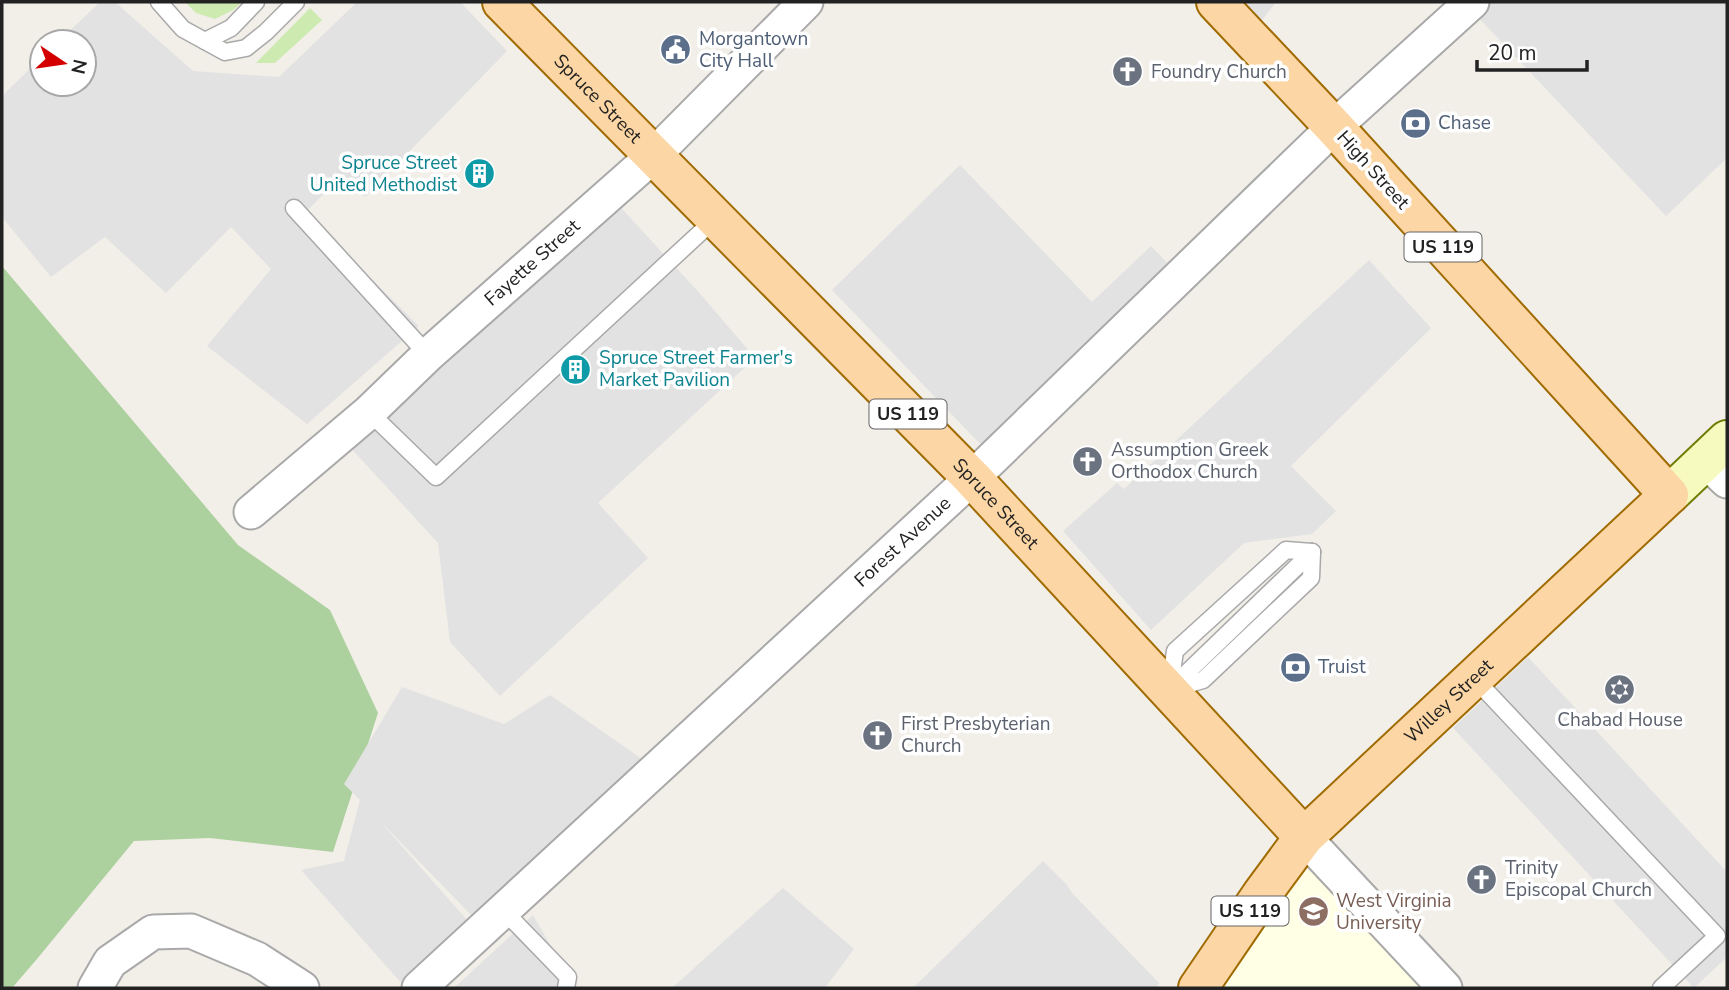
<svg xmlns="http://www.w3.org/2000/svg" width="1729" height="990" font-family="'Nunito Sans',sans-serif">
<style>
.education{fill:#ffffe5}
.grass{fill:#cdebb0}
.forest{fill:#add19e}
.parking{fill:#e2e2e2}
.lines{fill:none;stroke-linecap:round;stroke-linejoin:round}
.lane-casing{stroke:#a9a9a9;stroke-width:19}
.street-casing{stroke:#a9a9a9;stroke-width:37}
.secondary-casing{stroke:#707d05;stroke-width:42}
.primary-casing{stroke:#a06b00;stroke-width:42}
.lane{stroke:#fff;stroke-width:16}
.street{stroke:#fff;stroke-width:33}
.secondary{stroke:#f7fabf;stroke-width:38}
.primary{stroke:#fcd6a4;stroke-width:38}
.labels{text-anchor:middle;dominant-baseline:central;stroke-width:7;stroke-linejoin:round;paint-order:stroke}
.shield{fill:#fff;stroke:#646464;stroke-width:2}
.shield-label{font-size:18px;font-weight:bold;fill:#222}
.service-label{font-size:19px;fill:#4e5e75;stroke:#fff;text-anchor:start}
.worship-label{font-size:19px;fill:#5b616d;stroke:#fff;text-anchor:start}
.street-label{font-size:19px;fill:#222;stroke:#fff}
.culture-label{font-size:19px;fill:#0d838f;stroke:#fff;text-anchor:end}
.education-label{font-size:19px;fill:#785e54;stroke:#fff;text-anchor:start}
</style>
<rect width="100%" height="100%" fill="#f2efe9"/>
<polygon class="education" points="1304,837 1445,988 1201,988"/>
<g class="grass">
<polygon points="185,2 242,2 233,10 215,19 196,13"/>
<polygon points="310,8 322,20 275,63 256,63"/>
</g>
<polygon class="forest" points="2,266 238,545 330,610 378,713 333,852 210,838 134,841 37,959 12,988 2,988"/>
<g class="parking">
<polygon points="100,2 115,2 193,71 279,77 357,2 460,2 507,51 365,197 342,175 305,213 419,326 307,424 207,346 271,269 231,227 166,293 105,237 51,277 2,217 2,96 42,57 42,84 84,84 84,42 58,42"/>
<polygon points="1241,2 1276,2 1255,29"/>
<polygon points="1490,2 1727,2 1727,158 1666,216 1476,15"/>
<polygon points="960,165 1092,302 1151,246 1174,270 987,451 832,290"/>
<polygon points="614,200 703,297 755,358 598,503 648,558 500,696 450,642 438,543 348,445"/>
<polygon points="1369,260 1431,328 1291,466 1336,511 1312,534 1244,543 1151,630 1063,531 1117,483 1124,489"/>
<polygon points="1528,657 1727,872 1727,957 1694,988 1453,728"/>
<polygon points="402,687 504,724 550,695 642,759 477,921 377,818 467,920 403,985 301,870 344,861 360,800 344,784"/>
<polygon points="1043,861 1067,885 1072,893 1159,983 1156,988 913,988"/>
<polygon points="783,888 854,949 825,988 672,988"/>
<polygon points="533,915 575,988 454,988"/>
</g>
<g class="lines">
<defs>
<g id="lane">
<polyline points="159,2 183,29 225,52 246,48 266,32 296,2"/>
<polyline points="205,41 231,28 256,2"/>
<polyline points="294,208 428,355"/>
<polyline points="369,412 436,477 715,219"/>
<polyline points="1474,678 1717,936 1661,988"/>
<polyline points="1170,686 1175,651 1286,550 1312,552"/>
<polyline points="1172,687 1312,552"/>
<polyline points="1169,690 1203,680 1311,578 1312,552"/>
<polyline points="504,911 568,977 566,988"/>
</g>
<g id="street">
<polyline points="1706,461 1727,481"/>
<path id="s1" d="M251 512 369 412 428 355 653 156 806 2"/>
<polyline points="1304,837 1445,988"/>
<polyline points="95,988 110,962 153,932 191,931 257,959 302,988"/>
<path id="s2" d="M419 988 972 478 1334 127 1472 2"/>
</g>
<polyline id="secondary" points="1669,495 1727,440"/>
<g id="primary">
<path id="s3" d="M502 2 972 478 1304 837"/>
<path id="s4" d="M1198 988 1262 894 1304 837 1669 495 1334 127 1216 2"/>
</g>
</defs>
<use href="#lane" class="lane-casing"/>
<use href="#street" class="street-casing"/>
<use href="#secondary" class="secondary-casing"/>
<use href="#primary" class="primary-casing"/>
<use href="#lane" class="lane"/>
<use href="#street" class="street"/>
<use href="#secondary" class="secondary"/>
<use href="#primary" class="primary"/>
</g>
<defs>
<symbol id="civic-disc" viewBox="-11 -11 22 22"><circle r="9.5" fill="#5c6f8a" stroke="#fff"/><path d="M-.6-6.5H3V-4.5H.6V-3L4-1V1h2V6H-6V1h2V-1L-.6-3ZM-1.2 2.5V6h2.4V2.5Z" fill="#fff"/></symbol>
<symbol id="church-disc" viewBox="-11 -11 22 22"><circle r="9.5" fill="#6b7280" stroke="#fff"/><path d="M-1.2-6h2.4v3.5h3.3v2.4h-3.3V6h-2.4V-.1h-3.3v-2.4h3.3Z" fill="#fff"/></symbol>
<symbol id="bank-disc" viewBox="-11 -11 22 22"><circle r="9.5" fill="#5c6f8a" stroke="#fff"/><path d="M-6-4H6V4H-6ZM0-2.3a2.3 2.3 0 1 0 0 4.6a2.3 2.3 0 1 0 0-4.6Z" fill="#fff"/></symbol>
<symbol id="building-disc" viewBox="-11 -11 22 22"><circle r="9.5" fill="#0f9aa8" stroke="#fff"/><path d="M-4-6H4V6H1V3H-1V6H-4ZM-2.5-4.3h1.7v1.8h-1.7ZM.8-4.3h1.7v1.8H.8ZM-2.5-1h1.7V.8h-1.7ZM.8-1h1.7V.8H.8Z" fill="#fff"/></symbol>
<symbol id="synagogue-disc" viewBox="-11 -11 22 22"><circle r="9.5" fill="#6b7280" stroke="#fff"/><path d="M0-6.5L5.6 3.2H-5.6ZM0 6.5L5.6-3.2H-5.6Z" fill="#fff"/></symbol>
<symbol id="university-disc" viewBox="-11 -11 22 22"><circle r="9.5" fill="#8d6e63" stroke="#fff"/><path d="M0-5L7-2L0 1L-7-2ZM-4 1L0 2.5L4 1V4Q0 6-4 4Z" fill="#fff"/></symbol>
</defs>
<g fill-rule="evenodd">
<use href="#civic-disc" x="658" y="32" width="35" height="35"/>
<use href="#church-disc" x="1110" y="54" width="35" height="35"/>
<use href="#bank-disc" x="1398" y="106" width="35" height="35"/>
<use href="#building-disc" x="462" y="156" width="35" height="35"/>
<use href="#building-disc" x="558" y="352" width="35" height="35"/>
<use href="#church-disc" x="1070" y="444" width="35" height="35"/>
<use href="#bank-disc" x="1278" y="650" width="35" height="35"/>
<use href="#synagogue-disc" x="1602" y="672" width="35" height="35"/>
<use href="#church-disc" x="860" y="718" width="35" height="35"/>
<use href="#church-disc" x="1464" y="862" width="35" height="35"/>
<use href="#university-disc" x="1296" y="894" width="35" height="35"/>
</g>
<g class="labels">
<g class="shield">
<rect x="1404.5" y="232.5" width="77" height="29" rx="5"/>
<rect x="869.5" y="399.5" width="77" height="29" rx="5"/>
<rect x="1211.5" y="896.5" width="77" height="29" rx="5"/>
</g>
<g class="shield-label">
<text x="1443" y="247">US 119</text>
<text x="908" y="414">US 119</text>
<text x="1250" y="911">US 119</text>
</g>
<g class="service-label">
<text x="699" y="39">Morgantown<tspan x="699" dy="22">City Hall</tspan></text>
<text x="1438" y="123">Chase</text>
<text x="1318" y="667">Truist</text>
</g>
<g class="worship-label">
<text x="1151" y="72">Foundry Church</text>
<text x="1111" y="450">Assumption Greek<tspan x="1111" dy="22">Orthodox Church</tspan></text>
<text x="1620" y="720" text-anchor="middle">Chabad House</text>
<text x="901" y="724">First Presbyterian<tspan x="901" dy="22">Church</tspan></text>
<text x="1505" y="868">Trinity<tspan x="1505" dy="22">Episcopal Church</tspan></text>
</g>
<g class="street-label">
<text stroke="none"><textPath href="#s3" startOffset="136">Spruce Street</textPath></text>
<text transform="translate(1373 170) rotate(48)">High Street</text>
<text stroke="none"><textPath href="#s1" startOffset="376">Fayette Street</textPath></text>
<text stroke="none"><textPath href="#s3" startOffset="704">Spruce Street</textPath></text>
<text stroke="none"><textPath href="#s2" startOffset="658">Forest Avenue</textPath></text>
<text stroke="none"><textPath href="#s4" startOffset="383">Willey Street</textPath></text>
</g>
<g class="culture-label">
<text x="457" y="163">Spruce Street<tspan x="457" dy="22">United Methodist</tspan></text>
<text x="599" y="358" text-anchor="start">Spruce Street Farmer's<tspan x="599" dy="22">Market Pavilion</tspan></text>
</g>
<g class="education-label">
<text x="1336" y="901">West Virginia<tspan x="1336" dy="22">University</tspan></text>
</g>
</g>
<rect width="1729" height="990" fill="none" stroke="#222222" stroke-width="7"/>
<g transform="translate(63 63) rotate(103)"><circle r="33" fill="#ffffff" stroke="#a7a7a7" stroke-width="2"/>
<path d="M0-5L12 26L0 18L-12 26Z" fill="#d40000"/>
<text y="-10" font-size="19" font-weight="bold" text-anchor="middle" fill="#222222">N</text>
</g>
<path d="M1477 60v10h110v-10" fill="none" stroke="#222222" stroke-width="3.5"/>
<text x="1488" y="60" font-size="21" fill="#222222" stroke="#ffffff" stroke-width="5" paint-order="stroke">20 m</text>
</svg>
